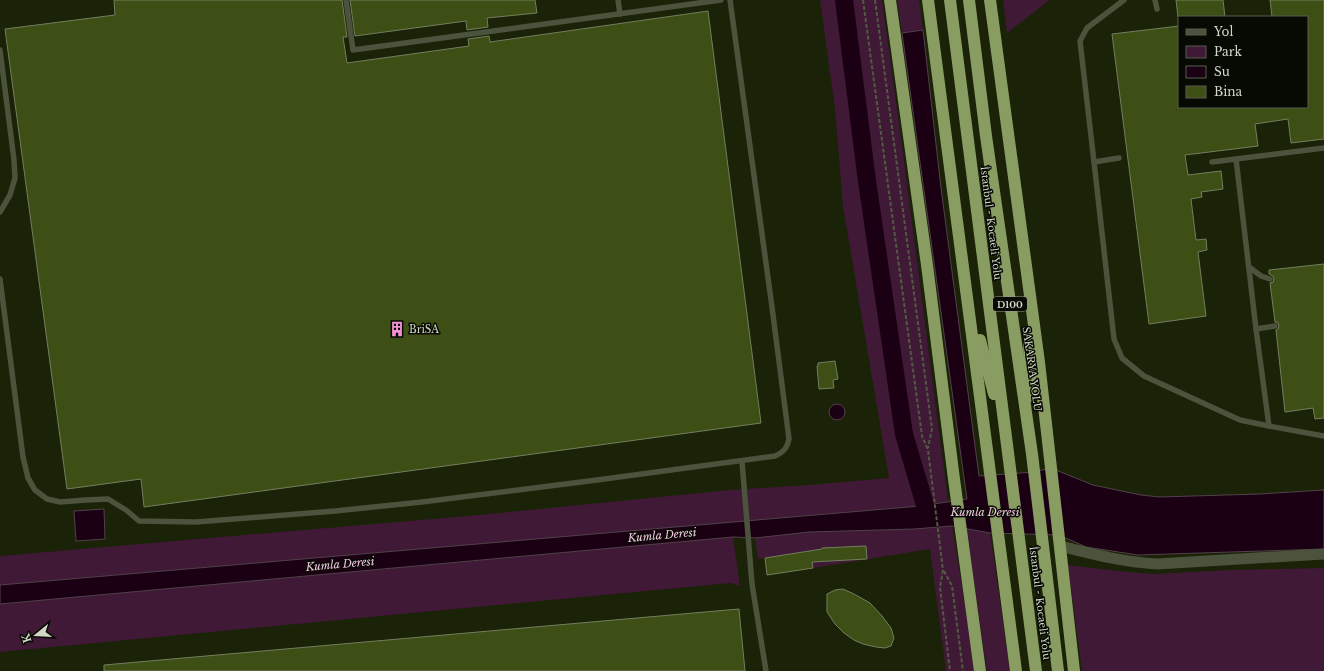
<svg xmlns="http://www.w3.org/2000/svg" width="1324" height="671" font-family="'Libre Baskerville',serif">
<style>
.green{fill:#3f1935}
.water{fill:#1b0014;stroke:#52414a}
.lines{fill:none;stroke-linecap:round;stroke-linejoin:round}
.river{stroke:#1b0014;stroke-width:18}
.building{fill:#3e4f15;stroke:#737e5f}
.path{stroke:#535a43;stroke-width:2;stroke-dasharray:4 2;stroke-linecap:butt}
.lane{stroke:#4b533d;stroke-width:5.5}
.street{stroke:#4b533d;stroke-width:11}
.highway{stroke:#899d63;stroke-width:12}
.labels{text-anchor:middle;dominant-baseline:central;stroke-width:3;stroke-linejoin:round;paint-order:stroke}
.shield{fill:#070a02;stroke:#959a8d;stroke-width:1}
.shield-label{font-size:9px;font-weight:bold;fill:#d2d8c8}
.street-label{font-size:10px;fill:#d2d8c8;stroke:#070a02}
.poi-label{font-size:10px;fill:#d2d8c8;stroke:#070a02;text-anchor:start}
.water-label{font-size:11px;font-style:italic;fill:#f6c6e6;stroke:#070a02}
</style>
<rect width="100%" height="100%" fill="#1a2207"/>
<g class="green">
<polygon points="820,0 882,0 901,138 948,501 920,506 0,585 0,556 479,515 730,490 809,485 889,478 843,206 835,109"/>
<polygon points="897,0 919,0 923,30 902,33"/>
<polygon points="1003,0 1050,0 1007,33"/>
<polygon points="952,526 976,671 946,671 930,549 813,568 810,551 758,559 755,538 809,532 914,529"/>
<polygon points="966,529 990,533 1010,671 987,671"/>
<polygon points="733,537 740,586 731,583 0,652 0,604"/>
<polygon points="1068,565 1118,571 1154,574 1228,570 1324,568 1324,671 1082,671"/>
</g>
<g class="water">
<polygon points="923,30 941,188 979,476 1034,472 1051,468 1093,485 1141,495 1160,497 1259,494 1324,490 1324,549 1138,555 1086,547 1059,535 990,533 952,526 914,529 809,532 755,538 733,537 0,604 0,585 920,506 967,499 902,33"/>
<circle cx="837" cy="412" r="8"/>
<polygon points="104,509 105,539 76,541 74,511"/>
</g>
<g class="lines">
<polyline class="river" points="844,0 867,181 904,434 927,512"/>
</g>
<g class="building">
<polygon points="114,0 342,0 347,37 343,37 347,63 469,46 468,39 489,36 490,42 708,11 761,423 144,507 141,479 67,489 5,29 115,15"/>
<polygon points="350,0 535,0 537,13 487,18 488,27 467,30 466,21 355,36"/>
<polygon points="1176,0 1223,0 1225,17 1178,17"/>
<polygon points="1270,0 1324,0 1324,139 1291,143 1288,119 1255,124 1258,146 1185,155 1188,175 1221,171 1223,189 1201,192 1202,197 1191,199 1196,240 1206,239 1207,250 1198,252 1206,316 1149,324 1112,34 1179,26 1179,107 1307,107 1307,17 1272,17"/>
<polygon points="1324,264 1324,418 1315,419 1313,408 1285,412 1276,330 1278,329 1279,326 1278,323 1275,322 1270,283 1273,282 1274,279 1273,276 1269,274 1269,270"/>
<polygon points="835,361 838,379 833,380 834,388 819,389 817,366 818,366 818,363"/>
<polygon points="866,546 867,559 812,562 813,568 767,575 765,558 822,549 822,548"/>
<polygon points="843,589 854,594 870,603 882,616 891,628 894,638 891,646 885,648 876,647 863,644 854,640 844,633 835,624 827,612 827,594 835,590"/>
<polygon points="739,609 745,671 104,671 104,665"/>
</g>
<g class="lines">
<g class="path">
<polyline points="863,0 922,436 928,450 943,570 940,587 950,671"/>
<polyline points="875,0 932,429 928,448"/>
<polyline points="944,571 952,586 963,671"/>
</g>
<g class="lane">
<polyline points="346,0 353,50 721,0"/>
<polyline points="618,0 620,14"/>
<polyline points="1155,0 1157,9"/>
<polyline points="0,50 14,160 15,178 10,195 0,212"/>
<polyline points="1119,158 1094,162 1114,339 1122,358 1144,376 1240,420 1269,426 1324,436"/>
<polyline points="1236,159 1324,148"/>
<polyline points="1094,162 1080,41 1087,28 1124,0"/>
<polyline points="1212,162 1236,159 1256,329"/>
<polyline points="1249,267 1261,276 1270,279"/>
<path d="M0 279 23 457 28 478 35 490 47 499 60 502 86 500 108 499 126 510 139 521 196 522 335 511 422 502 597 480 775 456C784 452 787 448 789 439L772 307 730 0"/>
<polyline points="1269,426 1256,329 1275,326"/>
<polyline points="742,461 752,584 766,671"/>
</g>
<path class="street" d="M1060 546C1092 554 1123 562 1157 564L1324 554"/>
<g class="highway">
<polyline points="890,0 927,265 954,479 980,671"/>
<polyline points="928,0 1016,671"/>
<polyline points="950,0 1036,671"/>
<polyline points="969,0 986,136 1032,454 1058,671"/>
<polyline points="990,0 1039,362 1074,671"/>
<polyline points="1029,337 1030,396"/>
<polyline points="980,340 994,394"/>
</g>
</g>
<defs>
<symbol id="building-bare" viewBox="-9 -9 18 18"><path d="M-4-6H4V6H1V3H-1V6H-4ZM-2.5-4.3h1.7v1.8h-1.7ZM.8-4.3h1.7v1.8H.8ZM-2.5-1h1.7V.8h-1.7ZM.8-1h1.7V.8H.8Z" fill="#f391d6" stroke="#070a02" stroke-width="2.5" paint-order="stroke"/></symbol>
</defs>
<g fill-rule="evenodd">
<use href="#building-bare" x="386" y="318" width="22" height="22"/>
</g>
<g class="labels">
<rect class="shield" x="993" y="297" width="34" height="14" rx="3"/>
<g class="shield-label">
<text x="1010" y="304">D100</text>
</g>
<g class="street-label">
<text transform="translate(991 223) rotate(83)">İstanbul - Kocaeli Yolu</text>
<text transform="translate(1032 369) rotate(82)">SAKARYA YOLU</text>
<text transform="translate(1040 603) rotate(83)">İstanbul - Kocaeli Yolu</text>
</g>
<g class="poi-label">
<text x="409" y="329">BriSA</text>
</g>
<g class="water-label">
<text x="985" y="512">Kumla Deresi</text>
<text transform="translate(662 535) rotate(-5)">Kumla Deresi</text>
<text transform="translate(340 564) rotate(-5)">Kumla Deresi</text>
</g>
</g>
<rect x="1178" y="16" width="130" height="92" fill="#070a02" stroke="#585c51"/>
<rect x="1186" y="29" width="20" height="6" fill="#4b533d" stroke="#585c51"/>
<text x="1214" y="36" font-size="12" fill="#d2d8c8">Yol</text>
<rect x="1186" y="46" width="20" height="12" fill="#3f1935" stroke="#585c51"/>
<text x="1214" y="56" font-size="12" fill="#d2d8c8">Park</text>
<rect x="1186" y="66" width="20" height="12" fill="#1b0014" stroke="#585c51"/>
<text x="1214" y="76" font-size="12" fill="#d2d8c8">Su</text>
<rect x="1186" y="86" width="20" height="12" fill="#3e4f15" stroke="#585c51"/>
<text x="1214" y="96" font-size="12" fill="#d2d8c8">Bina</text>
<g transform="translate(36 635) rotate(252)" stroke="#070a02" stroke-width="3" paint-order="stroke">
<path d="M0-3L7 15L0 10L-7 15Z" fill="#d2d8c8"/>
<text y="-6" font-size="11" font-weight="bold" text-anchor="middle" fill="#d2d8c8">K</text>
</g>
</svg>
